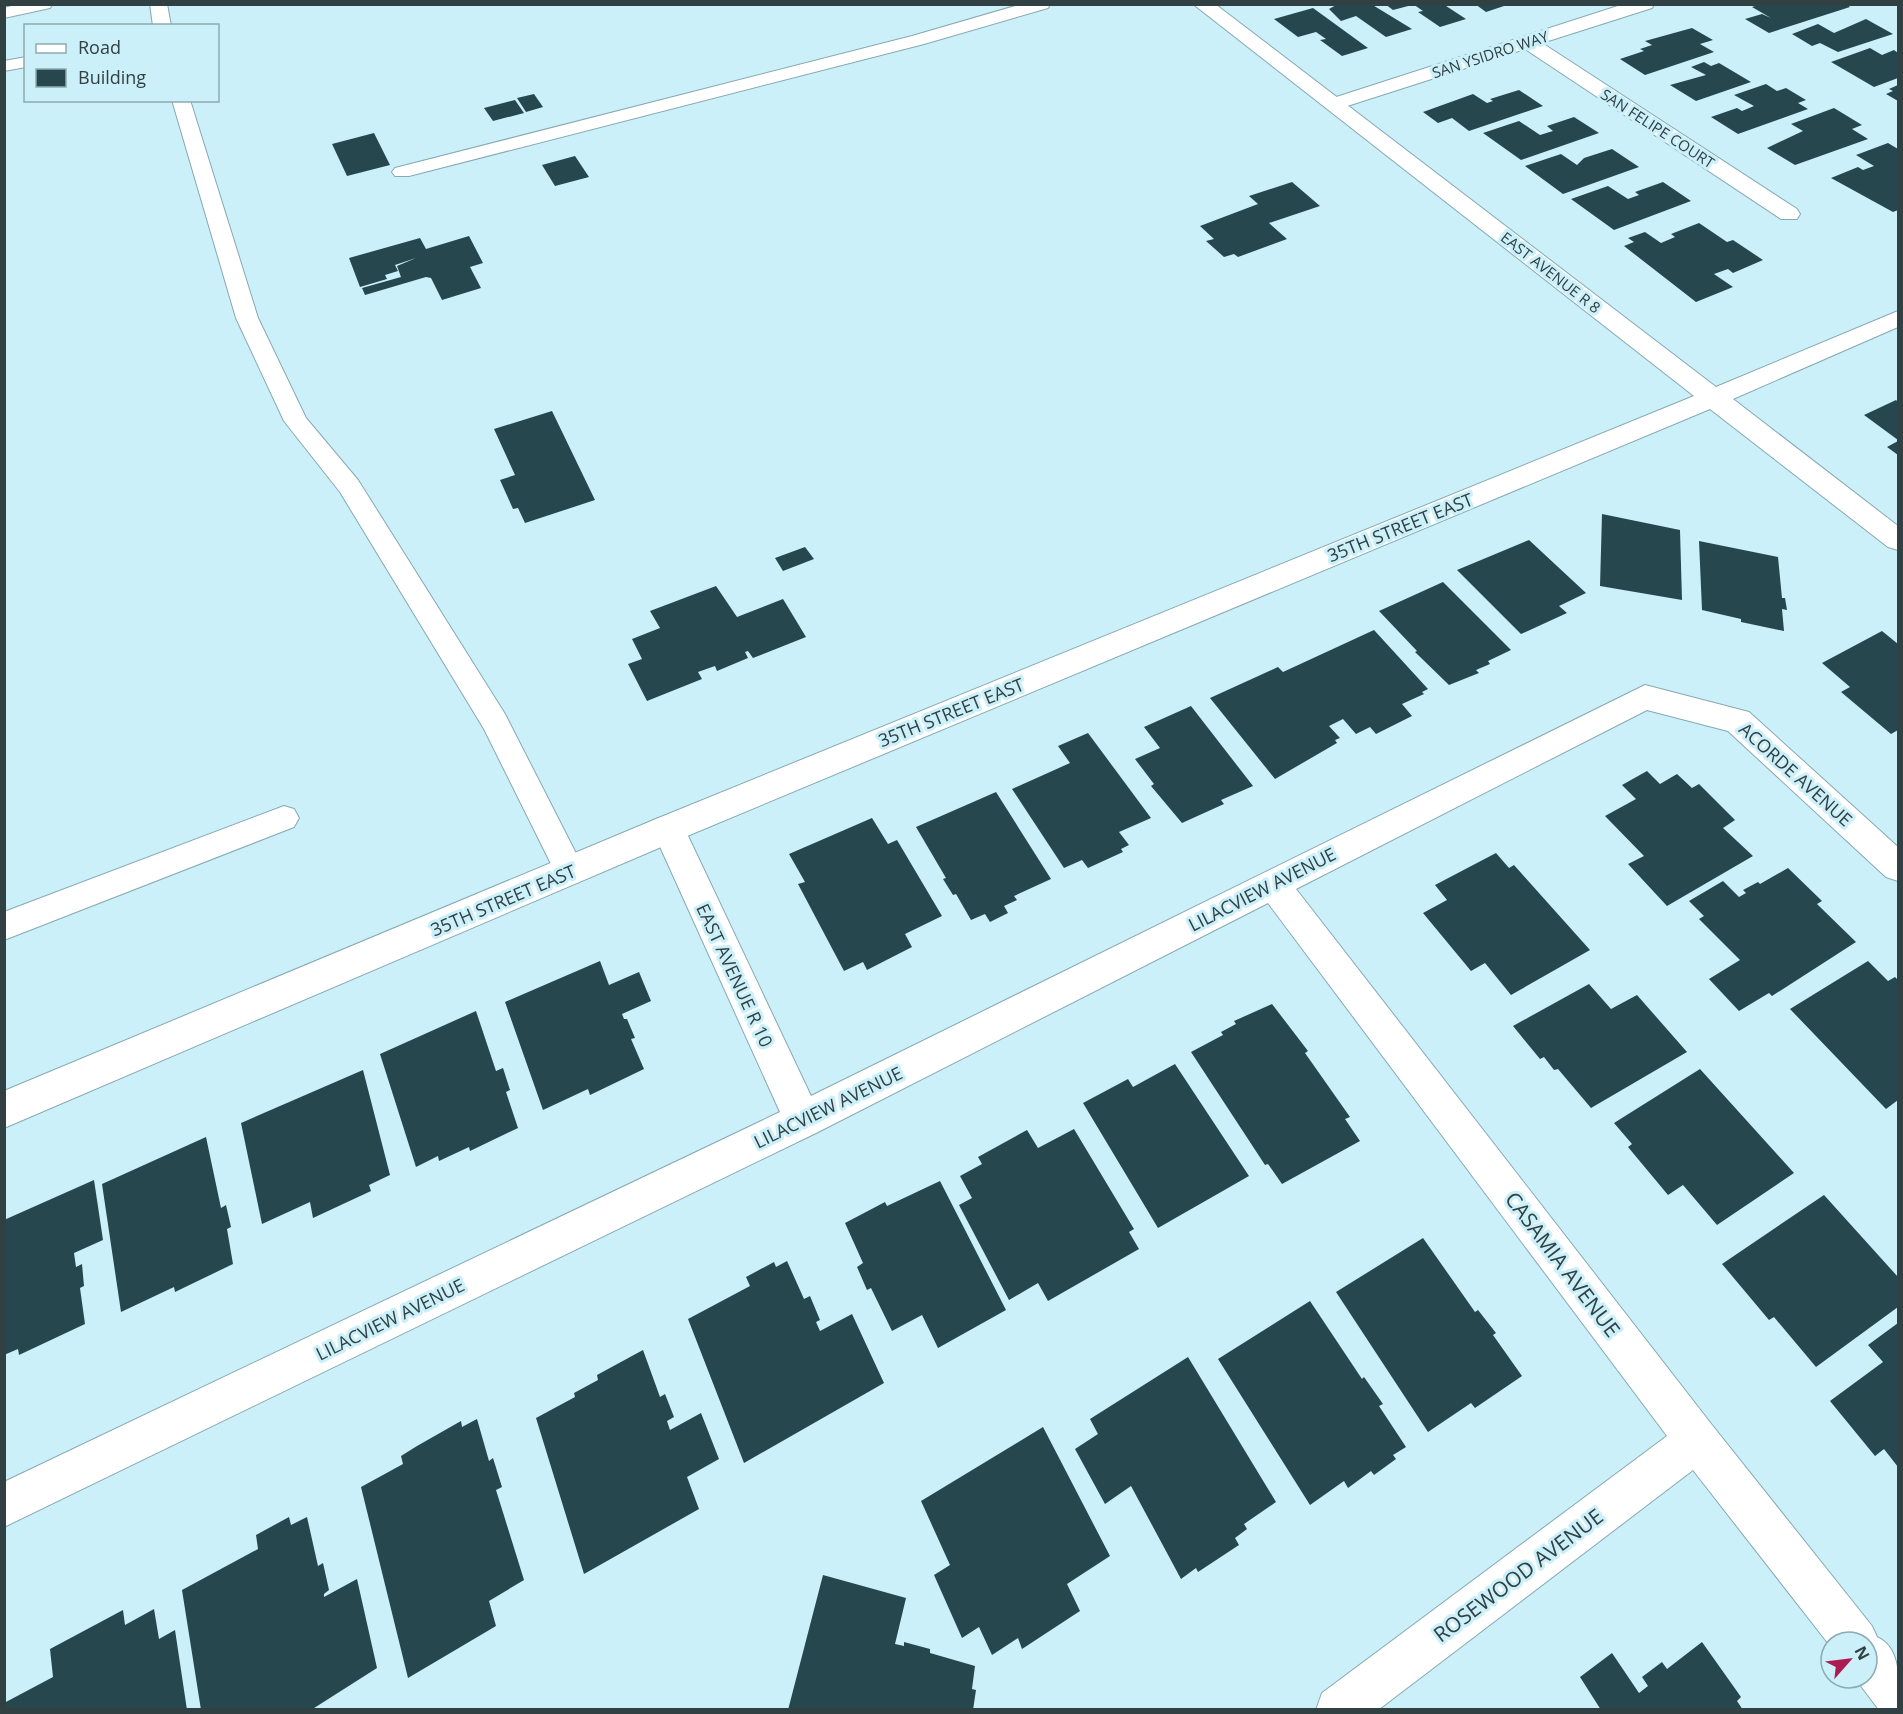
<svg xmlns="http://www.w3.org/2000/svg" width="1903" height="1714" font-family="'Open Sans',sans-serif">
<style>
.building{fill:#27474f}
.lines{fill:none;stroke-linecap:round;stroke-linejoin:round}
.service-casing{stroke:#86a9b2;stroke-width:2}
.minor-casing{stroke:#86a9b2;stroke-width:2}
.tertiary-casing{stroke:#86a9b2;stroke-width:2}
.service{fill:#fff;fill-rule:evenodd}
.minor{fill:#fff;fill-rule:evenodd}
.tertiary{fill:#fff;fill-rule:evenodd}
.labels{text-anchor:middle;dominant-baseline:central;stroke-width:6;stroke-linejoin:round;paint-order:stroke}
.far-street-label{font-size:15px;fill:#314043;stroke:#cbf0f9}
.street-label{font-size:18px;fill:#314043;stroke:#cbf0f9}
.near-street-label{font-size:21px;fill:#314043;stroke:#cbf0f9}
</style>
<rect width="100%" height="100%" fill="#cbf0f9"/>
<g class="building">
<polygon points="1338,4 1371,4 1412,29 1386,37 1356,16 1341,21 1329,9"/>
<polygon points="1385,4 1411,4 1412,5 1393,10"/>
<polygon points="1413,4 1443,4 1466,19 1440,27 1418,12 1423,11"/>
<polygon points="1475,4 1507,4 1507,5 1486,12"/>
<polygon points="1760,4 1846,4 1850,7 1769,33 1745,19 1762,14 1771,18 1752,7"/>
<polygon points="1313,8 1368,48 1342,56 1320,40 1326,39 1316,32 1298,37 1274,19"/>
<polygon points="1866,19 1893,34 1838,52 1820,43 1812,46 1792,34 1818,24 1834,33"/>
<polygon points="1692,28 1713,40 1700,44 1714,52 1645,75 1620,59 1644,51 1640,49 1652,45 1645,41"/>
<polygon points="1870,48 1882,55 1894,50 1898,53 1898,78 1874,87 1831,62"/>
<polygon points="1704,62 1711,66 1719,63 1751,82 1696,101 1670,85 1706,75 1691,67"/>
<polygon points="1766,84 1777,91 1786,88 1806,100 1798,103 1808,109 1738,134 1711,117 1737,108 1742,111 1754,106 1734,95"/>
<polygon points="1898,85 1898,101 1886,94 1893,91 1889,89"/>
<polygon points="1519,90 1543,106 1469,131 1452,118 1438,123 1423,112 1473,94 1487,103 1493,101 1490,99"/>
<polygon points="534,94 543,107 526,112 517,98"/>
<polygon points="515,100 524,113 493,121 484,108"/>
<polygon points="1834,108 1862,125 1852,129 1868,139 1795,165 1767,148 1803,131 1791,124"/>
<polygon points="1574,117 1599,133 1521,160 1483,133 1519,121 1540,135 1553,131 1547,126"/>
<polygon points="374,133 390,165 347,176 332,144"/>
<polygon points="1888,143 1898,149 1898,210 1893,212 1831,178 1858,167 1863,170 1874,166 1856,155"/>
<polygon points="1612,149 1639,167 1563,194 1525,166 1561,154 1577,165 1584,158"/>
<polygon points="575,156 589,177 555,186 542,165"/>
<polygon points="1292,182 1320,206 1269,223 1287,239 1238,257 1234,254 1224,257 1206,241 1214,239 1200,226 1258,204 1249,196"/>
<polygon points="1663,182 1691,201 1614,230 1571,199 1608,186 1628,199 1639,195 1635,192"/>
<polygon points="1699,223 1727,242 1733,240 1763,260 1733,273 1728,269 1714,274 1733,287 1696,302 1624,246 1634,242 1628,238 1645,232 1661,243 1675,237 1671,234"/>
<polygon points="469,236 483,263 470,267 481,288 442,300 431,278 426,277 365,295 362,288 401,277 397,266 416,258 395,265 398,271 385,275 387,279 360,287 349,258 420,238 426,249"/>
<polygon points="1896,400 1898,402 1898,440 1864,415"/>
<polygon points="552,411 595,500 525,523 518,508 513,509 500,480 515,475 494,429"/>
<polygon points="1898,441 1898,455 1887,447"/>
<polygon points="1602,514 1680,530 1682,600 1600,586"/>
<polygon points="1529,540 1586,593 1559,606 1567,613 1521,634 1457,570"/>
<polygon points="1699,541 1778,557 1782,598 1785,598 1787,610 1782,609 1784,631 1741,622 1741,619 1702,610"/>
<polygon points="805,547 814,559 783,571 775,558"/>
<polygon points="1443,582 1511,650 1488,661 1490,664 1476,670 1479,673 1449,685 1415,652 1417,651 1379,611"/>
<polygon points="716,586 737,617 783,599 806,637 753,658 748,651 745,652 748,658 717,671 715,666 698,672 702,679 647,701 628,664 642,659 632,639 660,628 650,611"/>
<polygon points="1374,630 1428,689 1422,692 1424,694 1402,704 1412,716 1376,734 1370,727 1356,734 1343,719 1329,726 1340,738 1335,740 1337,743 1275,779 1210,698 1278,667 1283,672"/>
<polygon points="1882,631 1898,644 1898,730 1891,734 1841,692 1850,687 1822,663"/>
<polygon points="1191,706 1253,786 1221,800 1224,804 1182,823 1151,786 1154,784 1135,759 1160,748 1144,727"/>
<polygon points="1088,733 1151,818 1119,832 1129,845 1121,849 1123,852 1088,868 1082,860 1064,868 1012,789 1070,763 1058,746"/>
<polygon points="1647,771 1660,784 1677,774 1692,788 1699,784 1735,820 1723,828 1753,856 1667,906 1628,864 1644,856 1605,816 1636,799 1622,785"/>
<polygon points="996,792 1051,879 1014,896 1017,900 1004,906 1008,913 990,922 985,914 971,920 956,894 953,895 943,879 946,878 916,827"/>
<polygon points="872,818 888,844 897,840 942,916 905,934 912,947 867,970 863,962 844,971 798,884 805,882 789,854"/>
<polygon points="1496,853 1509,868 1514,865 1590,950 1511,995 1485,963 1471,971 1423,913 1447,900 1435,885"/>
<polygon points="1788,868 1822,901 1817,904 1856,942 1772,996 1769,993 1739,1011 1709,979 1740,960 1699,919 1704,916 1689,901 1723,881 1739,897 1746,893 1743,890 1758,882 1760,884"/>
<polygon points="600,961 609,985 639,972 651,1001 622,1014 624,1019 627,1019 635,1038 631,1039 644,1069 590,1095 588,1089 543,1110 505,1002"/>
<polygon points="1868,961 1888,981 1895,977 1898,980 1898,1100 1886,1109 1790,1009"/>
<polygon points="1589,984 1611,1009 1637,995 1687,1052 1591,1108 1558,1069 1554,1070 1544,1057 1540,1059 1513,1026"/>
<polygon points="1272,1004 1308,1051 1305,1053 1350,1117 1345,1119 1360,1141 1282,1184 1268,1164 1265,1165 1191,1052 1223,1035 1221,1032 1236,1024 1234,1021"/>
<polygon points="476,1011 496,1071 503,1068 510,1090 506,1092 518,1128 470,1151 469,1147 439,1161 438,1156 416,1167 380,1054"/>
<polygon points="1175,1064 1249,1176 1158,1228 1083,1103 1128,1079 1133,1087"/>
<polygon points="1700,1069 1794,1173 1717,1225 1683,1185 1668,1195 1628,1147 1632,1144 1614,1123"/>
<polygon points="363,1070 390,1175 369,1185 371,1191 313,1218 310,1202 262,1224 241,1123"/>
<polygon points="1074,1129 1134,1229 1129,1232 1139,1249 1048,1301 1038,1283 1009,1300 959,1205 972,1198 960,1176 982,1164 978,1157 1027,1130 1038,1148"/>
<polygon points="206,1137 221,1208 226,1205 231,1227 227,1229 233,1264 175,1292 174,1287 121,1312 102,1184"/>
<polygon points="94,1180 103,1240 74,1253 76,1267 82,1264 84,1286 80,1288 85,1324 19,1355 18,1349 4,1355 4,1220"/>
<polygon points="940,1181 1006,1310 938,1348 922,1315 892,1331 871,1288 867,1290 857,1267 863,1263 845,1223 885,1202 887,1206"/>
<polygon points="1824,1195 1898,1277 1898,1307 1816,1367 1774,1317 1769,1320 1722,1264"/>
<polygon points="1423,1238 1475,1312 1478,1310 1496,1333 1493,1335 1522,1376 1475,1408 1471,1403 1428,1432 1336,1292"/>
<polygon points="787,1261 804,1299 810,1296 820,1320 816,1322 820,1331 852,1314 884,1383 744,1463 688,1319 750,1286 746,1277 774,1262 776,1267"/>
<polygon points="1310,1301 1362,1379 1364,1377 1383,1404 1379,1406 1406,1447 1393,1455 1396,1459 1374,1475 1371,1471 1348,1488 1344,1481 1310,1505 1218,1359"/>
<polygon points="1898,1323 1898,1467 1884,1449 1875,1456 1830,1401 1883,1362 1868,1345"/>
<polygon points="643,1350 660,1397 665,1394 674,1417 667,1421 670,1430 701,1413 719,1459 687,1477 699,1509 584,1574 536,1418 575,1397 574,1393 598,1380 597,1375"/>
<polygon points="1188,1357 1276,1502 1244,1524 1247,1529 1235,1538 1239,1545 1198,1572 1196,1568 1181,1579 1131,1486 1105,1504 1075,1449 1098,1434 1090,1419"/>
<polygon points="477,1419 489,1461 493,1458 502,1487 496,1490 524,1580 489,1601 496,1626 408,1678 361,1487 403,1464 401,1456 417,1446 461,1421 462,1427"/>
<polygon points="1043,1427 1110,1556 1067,1584 1080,1611 1022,1649 1018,1638 992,1655 979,1627 962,1638 934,1575 950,1565 921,1501"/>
<polygon points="289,1517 291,1525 307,1517 318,1566 323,1563 329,1590 324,1594 324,1597 357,1579 377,1668 311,1710 201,1710 182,1590 258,1549 256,1535"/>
<polygon points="823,1575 906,1598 895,1644 904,1646 904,1642 930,1649 930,1653 975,1666 972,1689 976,1690 973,1710 788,1710"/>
<polygon points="154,1609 159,1639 175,1630 187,1710 4,1710 4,1703 53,1677 50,1649 123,1610 125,1625"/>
<polygon points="1702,1642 1741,1697 1737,1701 1743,1710 1601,1710 1580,1677 1612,1653 1639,1693 1648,1686 1642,1677 1662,1662 1667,1669"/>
</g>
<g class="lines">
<defs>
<g id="service">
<polygon points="19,4 52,4 50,8 4,18 4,8"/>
<polygon points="150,4 167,4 171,26 153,26"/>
<polygon points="1022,4 1050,4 1048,8 924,44 409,176 395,176 392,172 395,168 912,36"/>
<polygon points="26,57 26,67 4,71 4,61"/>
<polygon points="172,100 190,100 258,318 306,418 358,480 505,714 585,871 581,880 570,884 559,880 484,729 340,492 284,421 236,318"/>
<polygon points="284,806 294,809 299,818 294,827 4,940 4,912"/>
</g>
<g id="minor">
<polygon points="1624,4 1654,4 1652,8 1542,43 1797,209 1800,214 1797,219 1781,219 1525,49 1341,108 1327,108 1324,104 1327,100"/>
<path d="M1645 685 1749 712 1898 847V881L1886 877 1728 731 1647 710 1296 889 1712 1425 1872 1626 1877 1637C1903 1649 1898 1684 1898 1710H1879L1855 1678H1867V1642H1831V1647L1693 1470 1378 1710H1316L1322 1693 1667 1436 1268 903 816 1133 4 1527V1482L780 1112 652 829 656 819 668 815 680 819 811 1096Z"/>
</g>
<polygon id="tertiary" points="1193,4 1215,4 1716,387 1898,311 1898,327 1733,399 1898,526 1898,550 1888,547 1710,409 680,839 4,1128 4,1091 656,819 1694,396"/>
</defs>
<use href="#service" class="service-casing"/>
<use href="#minor" class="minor-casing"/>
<use href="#tertiary" class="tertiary-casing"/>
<use href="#service" class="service"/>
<use href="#minor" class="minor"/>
<use href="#tertiary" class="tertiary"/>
</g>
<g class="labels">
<g class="far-street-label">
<text transform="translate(1490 54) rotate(-18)">SAN YSIDRO WAY</text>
<text transform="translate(1658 128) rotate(33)">SAN FELIPE COURT</text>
<text transform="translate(1551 272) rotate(38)">EAST AVENUE R 8</text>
</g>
<g class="street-label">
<text transform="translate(1400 527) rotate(-22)">35TH STREET EAST</text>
<text transform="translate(951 712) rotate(-22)">35TH STREET EAST</text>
<text transform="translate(1796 774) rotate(42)">ACORDE AVENUE</text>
<text transform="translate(1262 889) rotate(-27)">LILACVIEW AVENUE</text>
<text transform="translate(503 900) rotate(-23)">35TH STREET EAST</text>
<text transform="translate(735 975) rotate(65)">EAST AVENUE R 10</text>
<text transform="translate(828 1107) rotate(-26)">LILACVIEW AVENUE</text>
<text transform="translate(390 1319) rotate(-26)">LILACVIEW AVENUE</text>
</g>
<g class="near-street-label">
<text transform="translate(1563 1264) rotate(53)">CASAMIA AVENUE</text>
<text transform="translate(1518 1575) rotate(-37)">ROSEWOOD AVENUE</text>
</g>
</g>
<rect width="1903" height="1714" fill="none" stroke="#314043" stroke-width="12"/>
<rect x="24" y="24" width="195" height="78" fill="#cbf0f9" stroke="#8daab0" stroke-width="1.5"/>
<rect x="36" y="44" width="30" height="9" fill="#ffffff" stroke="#8daab0" stroke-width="1.5"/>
<text x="78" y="54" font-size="18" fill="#314043">Road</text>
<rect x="36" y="69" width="30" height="18" fill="#27474f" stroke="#8daab0" stroke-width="1.5"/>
<text x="78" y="84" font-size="18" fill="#314043">Building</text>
<g transform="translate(1849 1660) rotate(62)"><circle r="28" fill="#cbf0f9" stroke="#8daab0" stroke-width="1.5"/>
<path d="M0-4.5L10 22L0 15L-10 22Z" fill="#ac1b52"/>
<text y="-9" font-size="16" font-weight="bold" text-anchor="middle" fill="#314043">N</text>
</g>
</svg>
